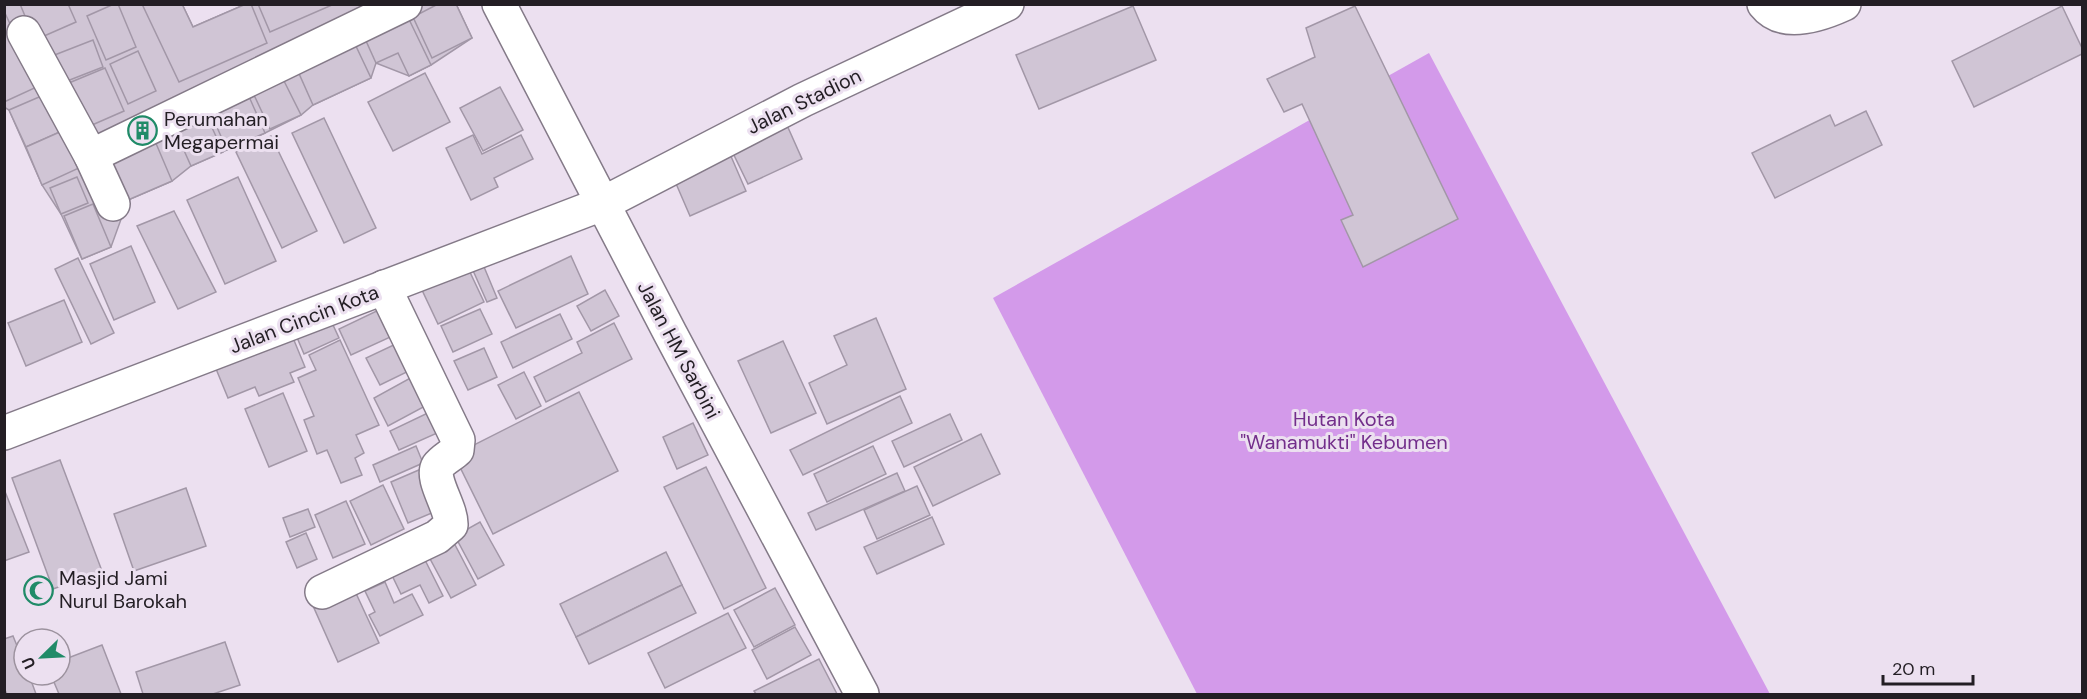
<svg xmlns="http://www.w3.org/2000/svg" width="2087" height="699" font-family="'DM Sans',sans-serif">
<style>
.forest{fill:#d39aea}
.building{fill:#d0c5d5;stroke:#a297a7;stroke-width:1.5}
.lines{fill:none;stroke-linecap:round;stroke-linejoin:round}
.minor-casing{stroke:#847a88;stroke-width:36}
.major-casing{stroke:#847a88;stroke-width:36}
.minor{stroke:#fff;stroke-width:33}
.major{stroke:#fff;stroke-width:33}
.labels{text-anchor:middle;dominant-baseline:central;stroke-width:6;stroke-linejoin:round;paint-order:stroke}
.street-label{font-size:20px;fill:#231e24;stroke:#ece0f0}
.poi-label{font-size:20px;fill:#231e24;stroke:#ece0f0;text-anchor:start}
.park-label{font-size:20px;fill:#732e8b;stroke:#ece0f0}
</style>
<rect width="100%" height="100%" fill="#ece0f0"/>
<polygon class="forest" points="1429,53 1770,694 1197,694 993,298"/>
<g class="building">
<polygon points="4,4 182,4 193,27 246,4 456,4 472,38 431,65 409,76 376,63 371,78 313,105 301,115 265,133 191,166 172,181 128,200 111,247 82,259 61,214 42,185 9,110 4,107"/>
<polygon points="20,4 68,4 76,22 35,40"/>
<polygon points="114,4 118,4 136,47 106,60 87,16"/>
<polygon points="142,4 182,4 193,27 246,4 251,4 267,43 179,82"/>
<polygon points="258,4 331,4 332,5 270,32"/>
<polygon points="438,4 456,4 472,38 432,58 413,17"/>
<polygon points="1133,6 1156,60 1039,109 1016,55"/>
<polygon points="1355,6 1458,219 1363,267 1341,220 1353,215 1302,104 1284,112 1267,79 1315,57 1306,28"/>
<polygon points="2062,6 2082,48 2082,54 1974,107 1952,61"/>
<polygon points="4,11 39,86 4,102"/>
<polygon points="405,11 431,65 409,76 398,53 376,63 362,32"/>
<polygon points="93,40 103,67 62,83 52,56"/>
<polygon points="354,42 371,78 313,105 297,69"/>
<polygon points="138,51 156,91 128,104 110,64"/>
<polygon points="105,68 124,111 83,129 64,85"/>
<polygon points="425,73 450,122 393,151 368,102"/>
<polygon points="283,79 301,115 270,129 253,93"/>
<polygon points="500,87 523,130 483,151 460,108"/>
<polygon points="247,92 265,133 227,150 209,109"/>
<polygon points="46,94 62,131 26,147 9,110"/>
<polygon points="1866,111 1882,145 1775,198 1752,153 1830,115 1835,126"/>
<polygon points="205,112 223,152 191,166 173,126"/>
<polygon points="324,118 376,228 344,243 292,133"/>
<polygon points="786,123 802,159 748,184 731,149"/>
<polygon points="62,131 79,168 42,185 26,147"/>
<polygon points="152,134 172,181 128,200 107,154"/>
<polygon points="473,135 482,154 521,135 533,159 494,178 498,187 471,200 446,148"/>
<polygon points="271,136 317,231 282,248 236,152"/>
<polygon points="730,154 746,191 690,216 674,179"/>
<polygon points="77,177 88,203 61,214 50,188"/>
<polygon points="238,177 276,261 225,284 187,200"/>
<polygon points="93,204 111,247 82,259 64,216"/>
<polygon points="174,211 216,292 178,309 137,226"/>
<polygon points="131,246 155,302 114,320 90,264"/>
<polygon points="571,256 588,294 516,328 498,291"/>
<polygon points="78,258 114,333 91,344 55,269"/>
<polygon points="482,262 497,298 487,302 471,266"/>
<polygon points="468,268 484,302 438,324 422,290"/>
<polygon points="605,290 619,316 591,331 577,306"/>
<polygon points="64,300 82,342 26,366 8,323"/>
<polygon points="385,307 397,334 351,355 339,329"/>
<polygon points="480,309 492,334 453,352 441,326"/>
<polygon points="327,312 339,338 304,354 293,328"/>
<polygon points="560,314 572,339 513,368 501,342"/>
<polygon points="876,318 906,389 827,424 809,383 847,365 834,336"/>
<polygon points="614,323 632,359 546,402 534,377 582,353 577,342"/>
<polygon points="291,333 305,367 290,373 294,382 259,396 255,387 228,398 214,364"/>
<polygon points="340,340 379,425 356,435 364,453 355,458 362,475 341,483 327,450 317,454 304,420 314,416 298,378 316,370 309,355"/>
<polygon points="783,341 816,413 771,433 738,361"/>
<polygon points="400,342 413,369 380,385 366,358"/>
<polygon points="484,348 497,377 468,390 454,361"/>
<polygon points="524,372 541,406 516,419 498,385"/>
<polygon points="414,376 429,404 388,426 374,398"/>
<polygon points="579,392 618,471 493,534 454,455"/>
<polygon points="283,393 307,451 269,467 245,409"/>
<polygon points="900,396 912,423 803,475 790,450"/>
<polygon points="434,410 444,430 399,450 390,431"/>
<polygon points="950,414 962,440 904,467 892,441"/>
<polygon points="693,423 708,455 677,469 663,437"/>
<polygon points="981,434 1000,474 933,506 914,467"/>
<polygon points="416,446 423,463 380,482 373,465"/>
<polygon points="873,446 886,474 827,502 814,474"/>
<polygon points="60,460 102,571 53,589 12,478"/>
<polygon points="428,466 446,507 408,523 391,482"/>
<polygon points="706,467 766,588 724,609 664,487"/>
<polygon points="897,473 905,491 816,530 808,513"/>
<polygon points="383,485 404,529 371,545 350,501"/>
<polygon points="917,486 930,515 877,539 864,510"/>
<polygon points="186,488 206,546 134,571 114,514"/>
<polygon points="4,489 29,552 4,561"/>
<polygon points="346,501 365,544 333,558 315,515"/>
<polygon points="308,509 315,527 290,537 283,518"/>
<polygon points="932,517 944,544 877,574 864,547"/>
<polygon points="480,522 504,565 478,579 455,536"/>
<polygon points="306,533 317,559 297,568 286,542"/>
<polygon points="453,541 476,585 451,598 428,555"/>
<polygon points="419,548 443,596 429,603 420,585 401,594 387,565"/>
<polygon points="666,552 682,585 576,637 560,604"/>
<polygon points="385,582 394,603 412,594 423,615 380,636 369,615 375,612 365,591"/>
<polygon points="682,585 696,613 589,664 576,637"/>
<polygon points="775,588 795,625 754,647 734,610"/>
<polygon points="354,589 379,643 338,662 314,608"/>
<polygon points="728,613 746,648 665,688 648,653"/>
<polygon points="795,627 811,655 767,679 752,650"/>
<polygon points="13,636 24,663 24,675 29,675 36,694 7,694 4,688 4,639"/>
<polygon points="225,642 240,685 213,694 143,694 136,672"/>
<polygon points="102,645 121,694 59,694 51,675 60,675 60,661"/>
<polygon points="819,659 837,694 756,694 754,691"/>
</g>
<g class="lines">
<defs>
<g id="minor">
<path d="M1764 4C1783 28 1820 15 1844 4"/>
<polyline points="24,33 91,156 113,204"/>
<polyline points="91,156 405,4"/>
<polyline points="4,433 602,204 803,100 1007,4"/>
<path d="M322 592 437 537 451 525C452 508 430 479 438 466 442 460 452 455 457 450L458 440 384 287"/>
</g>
<polyline id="major" points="499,4 670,333 862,694"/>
</defs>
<use href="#minor" class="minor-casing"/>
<use href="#major" class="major-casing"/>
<use href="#minor" class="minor"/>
<use href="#major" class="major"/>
</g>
<defs>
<symbol id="building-ring" viewBox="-11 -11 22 22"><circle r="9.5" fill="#ece0f0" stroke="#208b68" stroke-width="1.5"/><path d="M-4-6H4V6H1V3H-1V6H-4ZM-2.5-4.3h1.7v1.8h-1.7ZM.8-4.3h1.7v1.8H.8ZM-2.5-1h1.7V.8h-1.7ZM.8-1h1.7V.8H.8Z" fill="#208b68"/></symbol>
<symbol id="mosque-ring" viewBox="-11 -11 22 22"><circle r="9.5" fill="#ece0f0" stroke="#208b68" stroke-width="1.5"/><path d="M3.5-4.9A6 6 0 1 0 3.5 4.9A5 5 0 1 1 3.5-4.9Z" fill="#208b68"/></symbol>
</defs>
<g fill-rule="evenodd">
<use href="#building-ring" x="126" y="114" width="33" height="33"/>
<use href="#mosque-ring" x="22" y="574" width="33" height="33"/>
</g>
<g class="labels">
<g class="street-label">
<text transform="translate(804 101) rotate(-26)">Jalan Stadion</text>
<text transform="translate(304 319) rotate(-21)">Jalan Cincin Kota</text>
<text transform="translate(679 350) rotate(62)">Jalan HM Sarbini</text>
</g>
<g class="poi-label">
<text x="164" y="119">Perumahan<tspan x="164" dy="23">Megapermai</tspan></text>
<text x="59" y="578">Masjid Jami<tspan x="59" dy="23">Nurul Barokah</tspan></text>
</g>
<g class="park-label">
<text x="1344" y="419">Hutan Kota<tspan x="1344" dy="23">"Wanamukti" Kebumen</tspan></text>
</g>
</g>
<rect width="2087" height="699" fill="none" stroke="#231e24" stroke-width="12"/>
<g transform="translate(42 657) rotate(246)"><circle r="28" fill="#ece0f0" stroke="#9c929e" stroke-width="1.5"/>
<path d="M0-4.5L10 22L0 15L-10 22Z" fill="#208b68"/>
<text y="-9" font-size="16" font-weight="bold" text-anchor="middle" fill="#231e24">U</text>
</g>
<path d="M1883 675v9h90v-9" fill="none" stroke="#231e24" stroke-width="3"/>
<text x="1892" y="675" font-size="18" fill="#231e24" stroke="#ece0f0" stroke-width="4.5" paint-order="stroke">20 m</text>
</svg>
